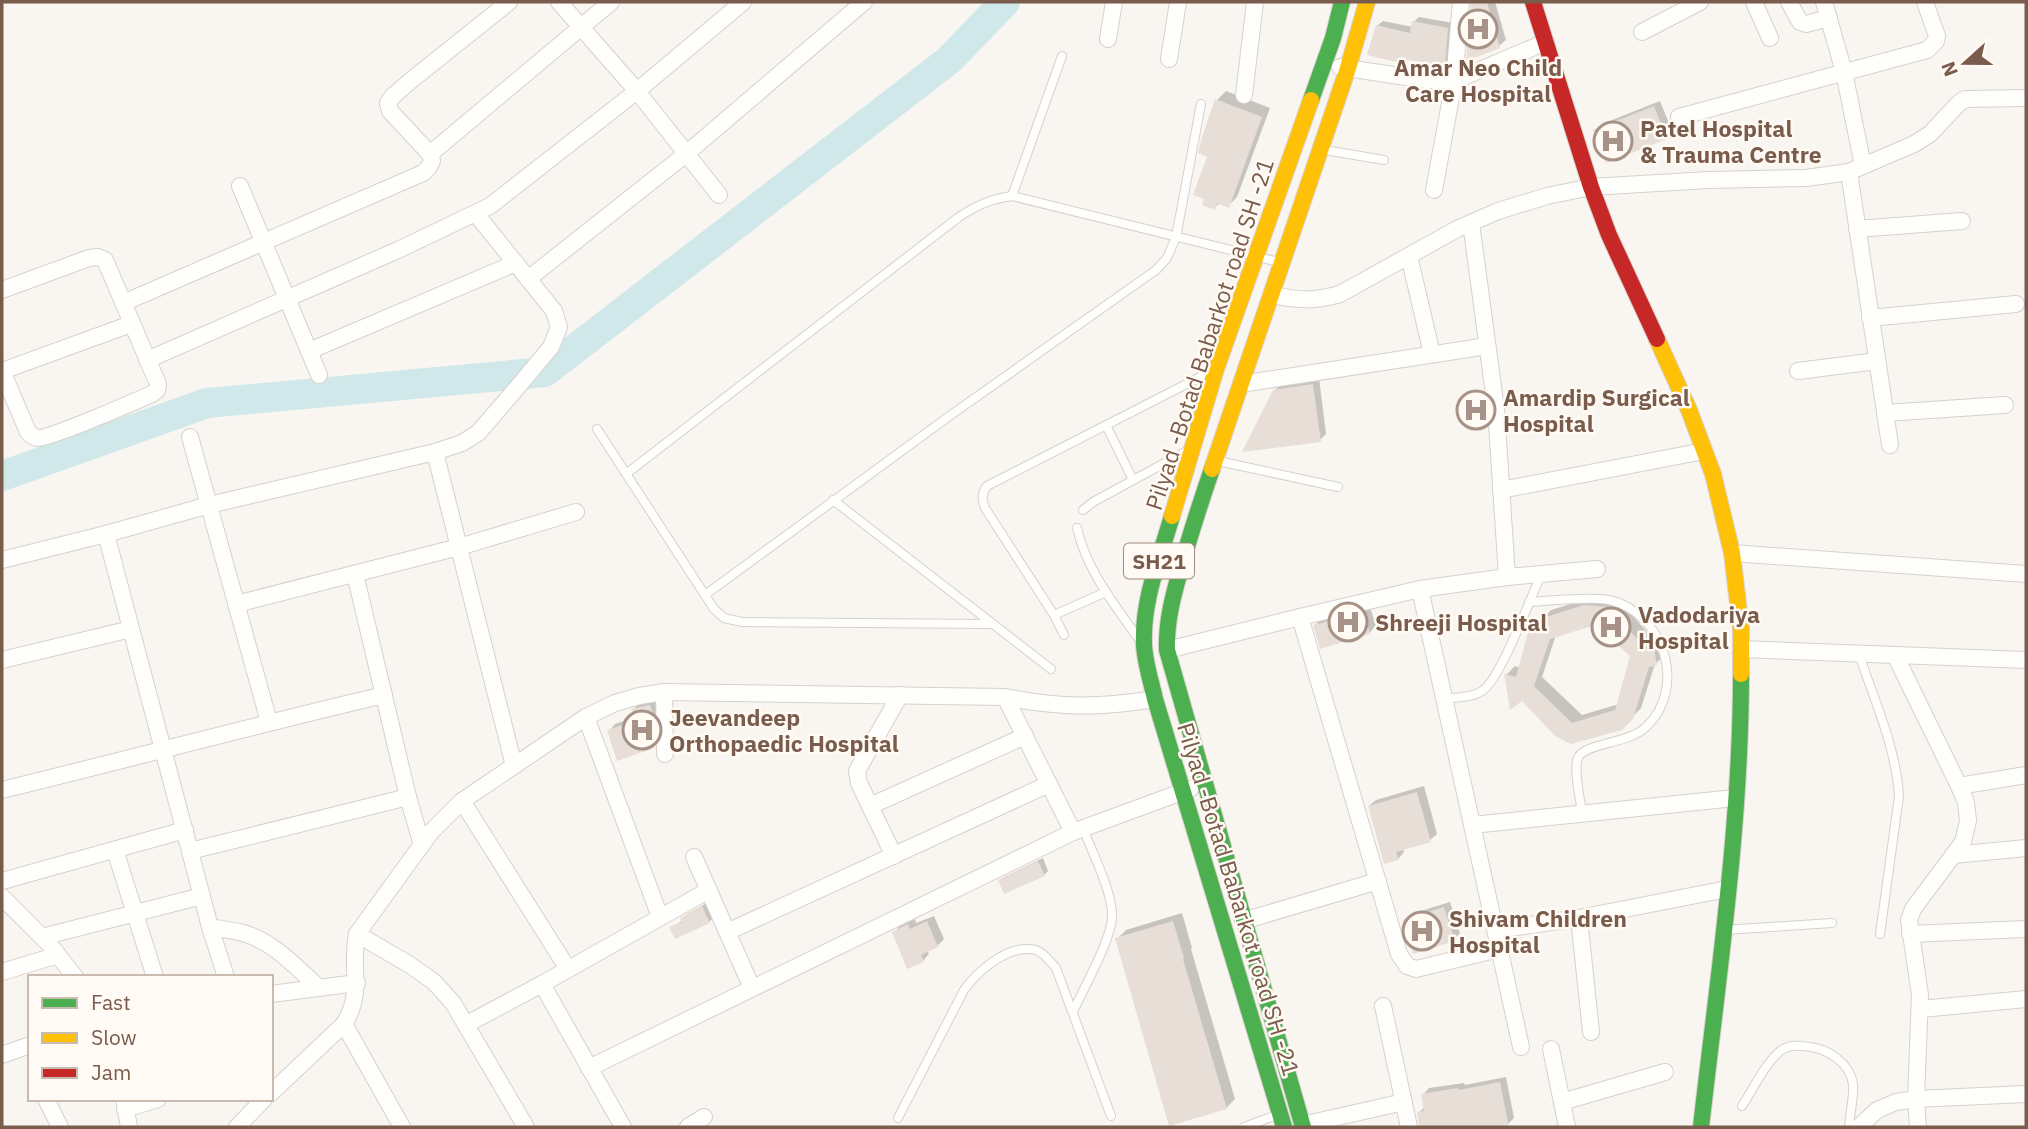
<svg xmlns="http://www.w3.org/2000/svg" width="2028" height="1129" font-family="'IBM Plex Sans',sans-serif">
<style>
.shadow{fill:#0003;fill-rule:evenodd}
.lines{fill:none;stroke-linecap:round;stroke-linejoin:round}
.river{stroke:#d0e8ea;stroke-width:30}
.building{fill:#e6ded7;fill-rule:evenodd}
.lane-casing{stroke:#d7d1cb;stroke-width:10}
.street-casing{stroke:#d7d1cb;stroke-width:18}
.fast-casing{stroke:#d9d2cb;stroke-width:18}
.slow-casing{stroke:#d9d2cb;stroke-width:18}
.jam-casing{stroke:#d9d2cb;stroke-width:18}
.lane{stroke:#fefefd;stroke-width:8}
.street{stroke:#fefefd;stroke-width:16}
.fast{stroke:#4caf50;stroke-width:16}
.slow{stroke:#ffc107;stroke-width:16}
.jam{stroke:#c62828;stroke-width:16}
.labels{text-anchor:middle;dominant-baseline:central;stroke-width:5;stroke-linejoin:round;paint-order:stroke}
.shield{fill:#fffaf3;stroke:#a28b7f;stroke-width:2}
.shield-label{font-size:21px;font-weight:bold;fill:#7a5c4d}
.poi-label{font-size:23px;font-weight:bold;fill:#7a5c4d;stroke:#fffaf3;text-anchor:start}
.street-label{font-size:23px;fill:#7a5c4d;stroke:#fffaf3}
</style>
<rect width="100%" height="100%" fill="#f9f5f0"/>
<g class="shadow">
<polygon points="1473,2 1495,2 1506,40 1499,46"/>
<polygon points="1419,17 1453,23 1450,59 1444,64 1404,57 1401,61 1377,26 1383,21 1413,27 1414,22"/>
<polygon points="1226,91 1270,108 1237,197 1228,206 1220,203 1214,208 1209,156 1217,100"/>
<polygon points="1660,101 1672,131 1666,137 1595,130 1602,124"/>
<polygon points="1319,378 1326,434 1320,440 1274,391 1281,384"/>
<polygon points="1488,396 1489,415 1485,419 1459,404 1463,400"/>
<path d="M1594 597 1618 599 1655 641 1663 640 1665 655 1655 664 1641 708 1621 729 1571 742 1506 675 1515 666 1520 668 1541 620 1551 610ZM1596 623 1632 655 1619 704 1582 715 1542 677 1556 635Z"/>
<polygon points="1370,607 1376,626 1369,633 1315,625 1322,619"/>
<polygon points="656,699 660,740 653,747 609,731 615,724 635,717 633,710 639,703"/>
<polygon points="1424,786 1437,834 1430,840 1403,848 1404,852 1398,859 1369,806 1376,800"/>
<polygon points="1043,858 1048,871 1044,875 1000,881 1004,877"/>
<polygon points="1450,902 1460,933 1454,940 1404,920 1411,914"/>
<polygon points="707,903 713,918 709,922 671,928 683,920 687,914"/>
<polygon points="1182,913 1192,948 1191,949 1235,1099 1226,1108 1117,939 1126,930"/>
<polygon points="934,916 944,939 937,946 927,950 929,954 923,961 894,933 900,926 915,919 916,923"/>
<polygon points="1506,1077 1514,1118 1508,1124 1493,1127 1421,1127 1418,1113 1425,1107 1423,1095 1429,1088 1464,1083 1465,1085"/>
</g>
<g class="lines">
<polyline class="river" points="2,476 207,403 545,372 949,60 1005,2"/>
</g>
<g class="building">
<polygon points="1471,2 1487,2 1500,48 1466,61"/>
<polygon points="1412,21 1448,28 1445,66 1402,59 1401,63 1367,55 1376,25 1410,33"/>
<polygon points="1215,99 1262,117 1229,208 1217,203 1215,210 1202,205 1204,199 1193,195 1207,157 1198,153 1202,137"/>
<polygon points="1654,106 1667,139 1606,163 1593,130"/>
<polygon points="1313,384 1321,442 1242,452 1273,390"/>
<polygon points="1484,399 1486,420 1460,424 1457,403"/>
<path d="M1584 605 1609 607 1646 649 1654 648 1657 666 1649 667 1633 719 1622 730 1571 744 1555 736 1522 701 1510 710 1504 674 1516 677 1528 632 1540 619ZM1595 625 1630 656 1615 710 1572 723 1534 686 1550 639Z"/>
<polygon points="1364,613 1370,634 1320,649 1313,625"/>
<polygon points="650,705 654,716 654,748 617,761 607,730 635,721 631,709"/>
<polygon points="1417,792 1431,842 1396,852 1399,860 1384,864 1368,806"/>
<polygon points="1038,861 1045,876 1004,894 998,880"/>
<polygon points="702,906 710,923 675,939 669,927 682,922 680,918"/>
<polygon points="1444,907 1455,941 1413,954 1403,920"/>
<polygon points="927,921 938,947 921,955 924,962 907,969 892,932 908,924 910,929"/>
<polygon points="1173,921 1184,958 1183,959 1227,1109 1169,1126 1115,938"/>
<polygon points="1500,1082 1509,1127 1419,1127 1417,1112 1424,1111 1421,1094 1458,1088 1459,1090"/>
</g>
<g class="lines">
<defs>
<g id="lane">
<polyline points="1325,150 1384,160"/>
<polyline points="1012,196 1062,56"/>
<polyline points="1106,425 1133,480"/>
<polyline points="597,429 714,609 724,618 742,622 991,624"/>
<polyline points="1218,461 1338,487"/>
<path d="M626 474 959 217C977 205 991 199 1012 196L1279 262"/>
<polyline points="833,500 1051,669"/>
<polyline points="1083,510 1093,502 1185,452"/>
<path d="M1077 528C1086 569 1114 604 1138 638"/>
<polyline points="705,595 948,417 1156,270 1167,258 1176,237 1201,104"/>
<path d="M1529 602C1552 601 1587 596 1609 600 1664 612 1688 688 1646 727 1630 743 1588 743 1579 756 1572 766 1581 801 1582 814"/>
<polyline points="1054,615 1106,592"/>
<path d="M1064 635 1054 615 985 508C982 499 981 494 987 486L1210 372"/>
<path d="M1859 654C1874 700 1896 747 1899 796L1880 934"/>
<path d="M1445 699C1456 697 1472 698 1482 691 1500 680 1530 599 1541 575"/>
<polyline points="1724,930 1832,923"/>
<path d="M1073 1012C1083 989 1112 939 1112 916 1113 893 1091 850 1083 828"/>
<path d="M1742 1106C1752 1091 1768 1058 1783 1049 1792 1044 1801 1046 1810 1047 1828 1049 1850 1063 1853 1084 1854 1097 1850 1113 1849 1127"/>
<path d="M898 1118 964 990C977 972 1005 947 1030 949 1041 949 1049 960 1056 968L1111 1116"/>
<polyline points="1244,1127 1277,1115"/>
</g>
<g id="street">
<polyline points="559,2 637,91 719,195"/>
<polyline points="1754,2 1770,38"/>
<polyline points="1789,2 1800,22 1806,24 1829,18"/>
<polyline points="1824,2 1844,72 1863,166"/>
<polyline points="1642,32 1700,2"/>
<polyline points="1108,39 1114,2"/>
<polyline points="1169,59 1178,2"/>
<polyline points="1340,67 1426,80 1454,81 1546,42"/>
<polyline points="1244,95 1255,2"/>
<polyline points="1679,117 1927,50 1936,41 1937,36 1925,2"/>
<polyline points="430,154 611,2"/>
<polyline points="1849,172 1890,445"/>
<polyline points="240,186 319,375"/>
<polyline points="1434,190 1454,81 1461,2"/>
<polyline points="1471,223 1496,409 1507,577"/>
<polyline points="1857,229 1962,221"/>
<polyline points="1409,256 1432,354"/>
<polyline points="528,279 686,154 864,2"/>
<path d="M2 290 89 258 98 257 105 260 158 384 157 390 152 394C136 401 47 440 37 438 33 437 31 435 28 432L2 371"/>
<path d="M1271 295C1299 300 1312 302 1340 294L1457 229 1498 211 1547 196 1591 187 1708 180 1806 178 1849 172 1914 144 1930 134 1959 103 1965 99 2026 98"/>
<polyline points="123,303 423,173 429,167 432,161 430,154 390,111 388,103 393,96 409,82 509,2"/>
<polyline points="1870,318 2016,304"/>
<polyline points="309,351 516,263"/>
<polyline points="147,360 398,250 490,206 637,91 743,2"/>
<polyline points="2,371 131,324"/>
<polyline points="1798,371 1877,361"/>
<polyline points="1241,384 1487,346"/>
<polyline points="1885,413 2005,405"/>
<polyline points="190,437 269,722"/>
<polyline points="435,452 514,766"/>
<polyline points="1501,490 1704,451"/>
<polyline points="106,534 210,927 226,977"/>
<polyline points="1732,553 2026,574"/>
<polyline points="2,560 106,534 209,505 435,452 462,443 478,433 516,389 551,347 559,327 554,311 476,214"/>
<polyline points="355,574 408,797 422,845"/>
<polyline points="1420,589 1521,1047"/>
<polyline points="236,604 459,547 576,512"/>
<polyline points="1300,617 1399,954 1407,966 1416,969 1499,949"/>
<polyline points="1741,649 2026,660"/>
<polyline points="1167,650 1300,617 1420,589 1507,577 1597,569"/>
<polyline points="1895,655 1959,786 1966,802 1968,821 1963,842 1913,909 1909,920 1920,995 1916,1099 1918,1127"/>
<polyline points="2,660 131,629"/>
<polyline points="664,692 665,754"/>
<polyline points="1005,697 1073,832"/>
<polyline points="586,717 660,917"/>
<polyline points="1959,786 2026,775"/>
<path d="M2 790C129 759 256 725 384 695"/>
<polyline points="462,801 568,969"/>
<polyline points="870,806 1025,736"/>
<polyline points="1472,825 1735,798"/>
<polyline points="115,850 155,977"/>
<polyline points="190,851 408,797"/>
<polyline points="1953,855 2026,848"/>
<polyline points="894,856 859,783 857,771 900,695"/>
<polyline points="694,857 752,988"/>
<polyline points="2,881 185,830"/>
<polyline points="2,897 50,945 75,977"/>
<polyline points="1579,918 1591,1032"/>
<polyline points="1243,921 1378,881"/>
<path d="M210 927C221 929 232 930 243 933 273 941 296 967 318 987"/>
<polyline points="1495,930 1579,918 1727,889"/>
<polyline points="727,932 1049,784"/>
<polyline points="357,934 410,965 434,982 453,1003 526,1127"/>
<polyline points="1910,934 2026,929"/>
<polyline points="42,937 202,896"/>
<polyline points="2,972 58,955"/>
<polyline points="542,984 623,1127"/>
<polyline points="271,994 357,983"/>
<polyline points="1383,1006 1409,1127"/>
<polyline points="1921,1009 2026,999"/>
<polyline points="344,1024 402,1127"/>
<polyline points="467,1024 542,984 709,890"/>
<polyline points="1551,1049 1567,1127"/>
<polyline points="2,1055 30,1045"/>
<polyline points="589,1068 1073,832 1190,789"/>
<path d="M271 1093 344 1024C364 993 350 967 357 934L431 832 462 801 586 717 615 703 639 696 664 692 1005 697C1062 708 1098 708 1155 699"/>
<polyline points="46,1099 60,1127"/>
<polyline points="124,1099 129,1127"/>
<polyline points="1562,1102 1665,1072"/>
<polyline points="125,1109 158,1099"/>
<polyline points="1302,1125 1404,1102"/>
<polyline points="237,1127 264,1099"/>
<polyline points="688,1127 704,1117"/>
<polyline points="1859,1127 1877,1110 1896,1102 1916,1099 2026,1094"/>
</g>
<g id="fast">
<polyline points="1311,100 1333,38 1342,2"/>
<path d="M1212 469C1201 501 1191 532 1182 564 1174 593 1166 619 1167 650L1303 1127"/>
<path d="M1172 516C1160 558 1142 600 1144 645 1145 663 1151 681 1155 699L1284 1127"/>
<path d="M1701 1127C1718 977 1741 825 1741 674"/>
</g>
<g id="slow">
<polyline points="1657,339 1689,410 1713,474 1732,553 1741,629 1741,674"/>
<polyline points="1212,469 1348,68 1367,2"/>
<polyline points="1172,516 1216,369 1311,100"/>
</g>
<polyline id="jam" points="1533,2 1591,187 1609,235 1657,339"/>
</defs>
<use href="#lane" class="lane-casing"/>
<use href="#street" class="street-casing"/>
<use href="#fast" class="fast-casing"/>
<use href="#slow" class="slow-casing"/>
<use href="#jam" class="jam-casing"/>
<use href="#lane" class="lane"/>
<use href="#street" class="street"/>
<use href="#fast" class="fast"/>
<use href="#slow" class="slow"/>
<use href="#jam" class="jam"/>
</g>
<defs>
<symbol id="hospital-ring" viewBox="-11 -11 22 22"><circle r="9.5" fill="#fffaf3" stroke="#a69286" stroke-width="1.5"/><path d="M-5-5h3v3.5h4V-5h3V5h-3V1.5h-4V5h-3Z" fill="#a69286"/></symbol>
</defs>
<g fill-rule="evenodd">
<use href="#hospital-ring" x="1456" y="7" width="44" height="44"/>
<use href="#hospital-ring" x="1591" y="119" width="44" height="44"/>
<use href="#hospital-ring" x="1454" y="388" width="44" height="44"/>
<use href="#hospital-ring" x="1326" y="600" width="44" height="44"/>
<use href="#hospital-ring" x="1589" y="605" width="44" height="44"/>
<use href="#hospital-ring" x="620" y="708" width="44" height="44"/>
<use href="#hospital-ring" x="1400" y="909" width="44" height="44"/>
</g>
<g class="labels">
<rect class="shield" x="1124" y="543.5" width="70" height="35" rx="5"/>
<g class="shield-label">
<text x="1159" y="561">SH21</text>
</g>
<g class="poi-label">
<text x="1478" y="67" text-anchor="middle">Amar Neo Child<tspan x="1478" dy="26">Care Hospital</tspan></text>
<text x="1640" y="128">Patel Hospital<tspan x="1640" dy="26">&amp; Trauma Centre</tspan></text>
<text x="1503" y="397">Amardip Surgical<tspan x="1503" dy="26">Hospital</tspan></text>
<text x="1638" y="614">Vadodariya<tspan x="1638" dy="26">Hospital</tspan></text>
<text x="1375" y="622">Shreeji Hospital</text>
<text x="669" y="717">Jeevandeep<tspan x="669" dy="26">Orthopaedic Hospital</tspan></text>
<text x="1449" y="918">Shivam Children<tspan x="1449" dy="26">Hospital</tspan></text>
</g>
<g class="street-label">
<text transform="translate(1209 334) rotate(-72)">Pilyad -Botad Babarkot road SH -21</text>
<text transform="translate(1239 899) rotate(73)">Pilyad -Botad Babarkot road SH -21</text>
</g>
</g>
<rect width="2028" height="1129" fill="none" stroke="#7a5c4d" stroke-width="7"/>
<rect x="28" y="975" width="245" height="126" fill="#fffaf3" stroke="#cabbb1" stroke-width="2"/>
<rect x="42" y="998" width="35" height="10" fill="#4caf50" stroke="#cabbb1" stroke-width="2"/>
<text x="91" y="1010" font-size="21" fill="#7a5c4d">Fast</text>
<rect x="42" y="1033" width="35" height="10" fill="#ffc107" stroke="#cabbb1" stroke-width="2"/>
<text x="91" y="1045" font-size="21" fill="#7a5c4d">Slow</text>
<rect x="42" y="1068" width="35" height="10" fill="#c62828" stroke="#cabbb1" stroke-width="2"/>
<text x="91" y="1080" font-size="21" fill="#7a5c4d">Jam</text>
<g transform="translate(1965 63) rotate(249)" stroke="#fffaf3" stroke-width="5" paint-order="stroke">
<path d="M0-5L12 26L0 18L-12 26Z" fill="#7a5c4d"/>
<text y="-10" font-size="19" font-weight="bold" text-anchor="middle" fill="#7a5c4d">N</text>
</g>
</svg>
